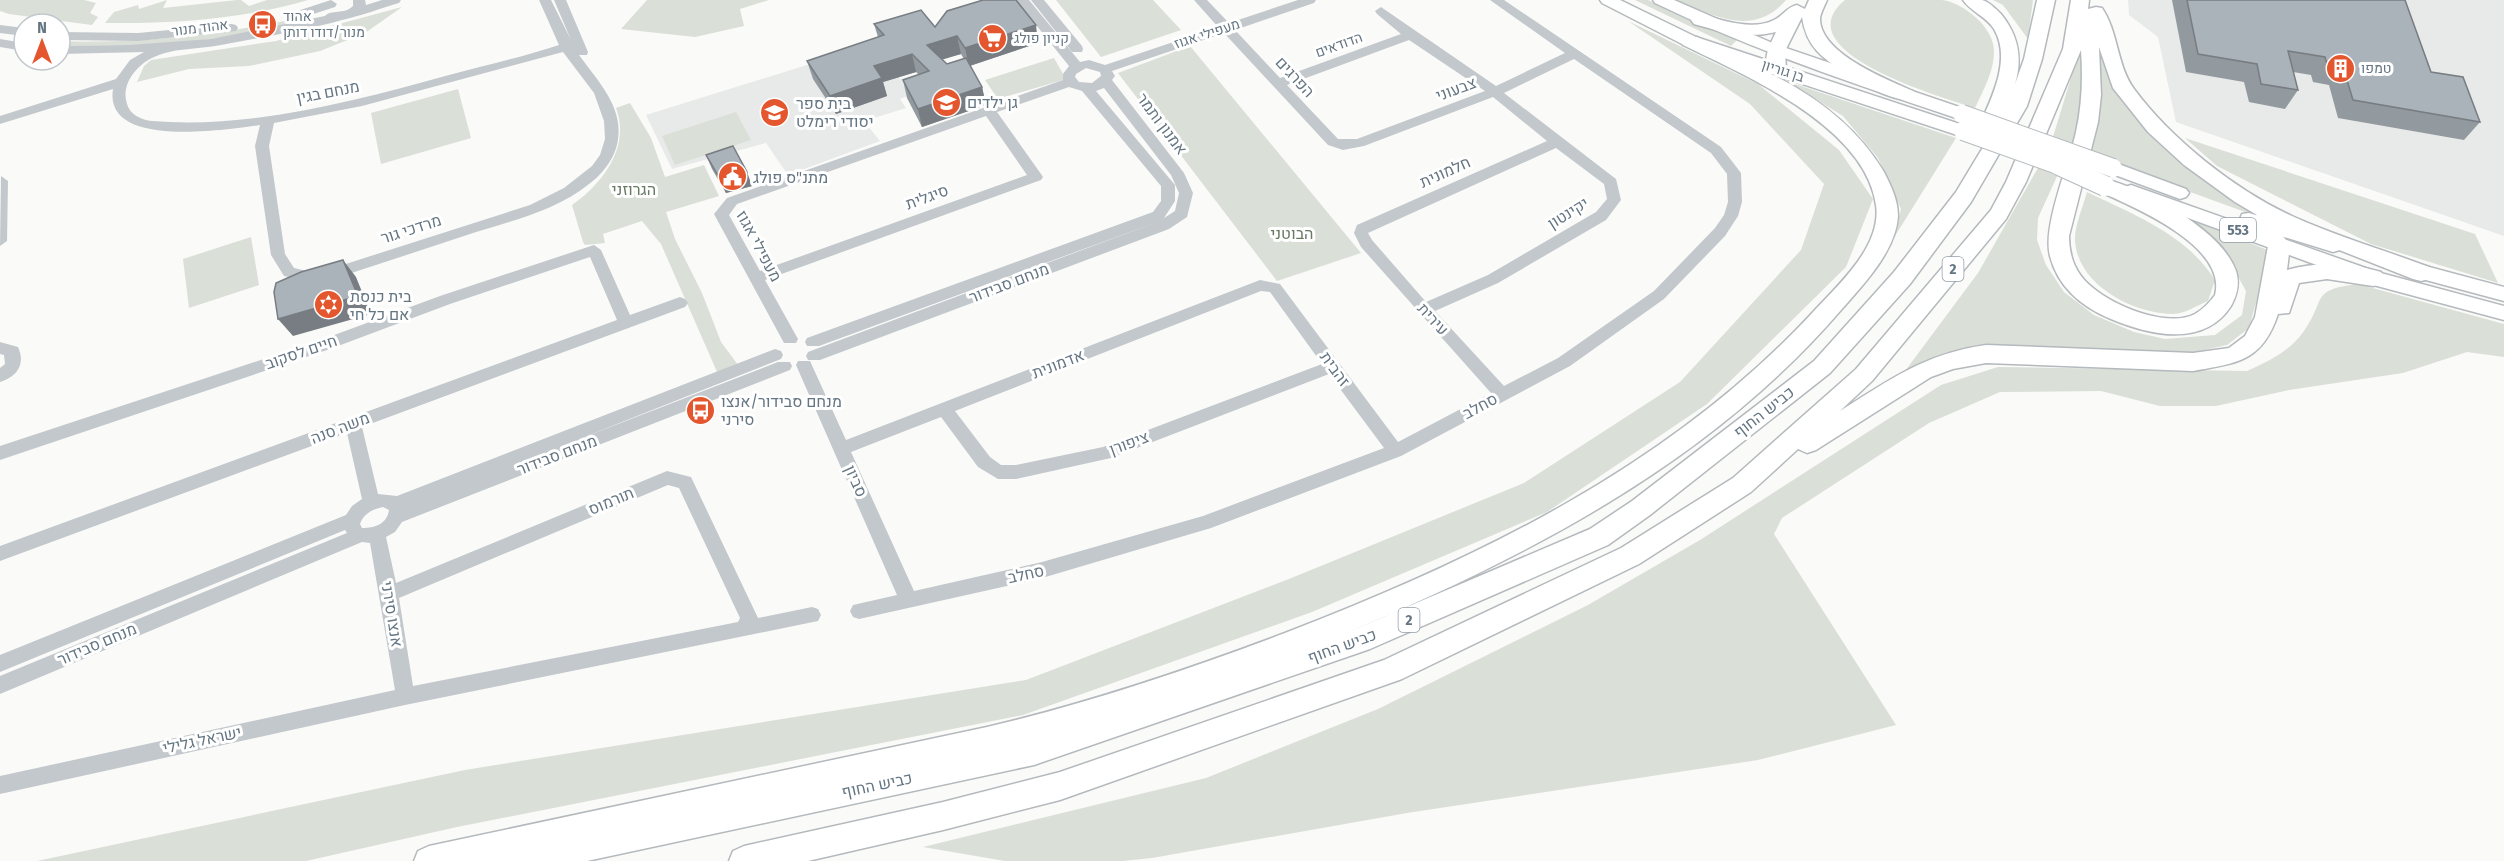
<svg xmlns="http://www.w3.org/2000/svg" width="2504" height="861" font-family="'Fira Sans Condensed',Heebo,sans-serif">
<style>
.built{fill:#e8e9e9}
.green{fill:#dadfd7}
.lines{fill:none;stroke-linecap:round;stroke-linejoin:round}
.major-casing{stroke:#b5babe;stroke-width:3}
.highway-casing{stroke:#b4b9bd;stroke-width:3}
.minor{fill:#c3c8cc;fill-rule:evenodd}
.major{fill:#fff;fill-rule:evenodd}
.highway{fill:#fff;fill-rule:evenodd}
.major-bridge-casing{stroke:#b5babe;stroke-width:20;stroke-linecap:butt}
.highway-bridge-casing{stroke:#b4b9bd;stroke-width:22;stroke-linecap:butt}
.major-bridge{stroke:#fff;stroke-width:18}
.highway-bridge{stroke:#fff;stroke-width:20}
.wall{fill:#929a9f;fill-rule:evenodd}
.shaded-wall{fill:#777d82}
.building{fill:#aab3b9;stroke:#777d82;stroke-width:1.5}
.labels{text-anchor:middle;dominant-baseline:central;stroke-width:6;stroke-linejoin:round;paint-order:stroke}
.far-poi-label{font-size:14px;fill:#657683;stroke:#fff;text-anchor:start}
.far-street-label{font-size:14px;fill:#657683;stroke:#fff}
.shield{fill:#fff;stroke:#939fa8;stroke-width:1.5}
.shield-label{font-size:15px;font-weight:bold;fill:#657683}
.street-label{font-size:16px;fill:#657683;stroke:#fff}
.poi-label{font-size:16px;fill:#657683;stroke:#fff;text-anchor:start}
.park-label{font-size:16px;fill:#687a64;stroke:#fff}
</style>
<rect width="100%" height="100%" fill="#fafaf8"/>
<g class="built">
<polygon points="2128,0 2504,0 2504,236 2176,122 2158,37 2129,15"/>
<polygon points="874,44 900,79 913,75 924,89 900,99 906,108 864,121 880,141 788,175 766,143 672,169 646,115"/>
</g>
<g class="green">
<polygon points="0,0 84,0 96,3 90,13 98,17 92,25 9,14 0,11"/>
<path d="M167 0 163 8 237 0H241L249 6 267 0H308C243 19 173 24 105 23L114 12 138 5 139 9Z"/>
<polygon points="647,0 769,0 740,9 744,26 695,37 621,29"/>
<polygon points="1056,0 1153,0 1181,30 1101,57"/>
<polygon points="1635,0 1648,0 1737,40 1731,46"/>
<path d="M1676 0H1786C1754 38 1714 16 1676 0Z"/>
<path d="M1845 0C1877 0 1911 0 1942 0 1964 3 1995 28 1994 52 1994 71 1983 91 1975 108 1945 98 1782 52 1845 0Z"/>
<polygon points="1993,0 2033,0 2028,39 2003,5"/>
<polygon points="402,7 365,33 320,51 249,66 189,69 137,82 144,66 151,60 276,41"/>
<path d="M308 16V21L236 36 161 45 60 46V41C144 44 226 34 308 16Z"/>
<polygon points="1628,21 1758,84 1839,150 1873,199 1846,267 1707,404 1547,512 1312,612 1023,715 457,827 306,861 37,861 465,770 1026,680 1289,579 1524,483 1680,382 1801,250 1824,184 1750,104"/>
<path d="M2093 27C2100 49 2106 72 2116 93 2121 102 2130 110 2137 118 2177 164 2229 194 2281 225L2091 156 2095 126Z"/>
<polygon points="2082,42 2083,93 2073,149 2052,140"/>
<polygon points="1190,46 1361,253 1277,281 1118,73"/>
<polygon points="1054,58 1066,79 998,99 985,80"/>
<polygon points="1786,81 1956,138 1895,236 1901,209 1878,158 1843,116"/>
<polygon points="458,89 471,138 381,164 371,113"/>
<path d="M630 103 651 138 665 177 704 165 719 196 666 212 675 239 702 293 721 342 741 369 718 374 661 244 642 221 603 234 605 243 585 245 583 242 572 205C602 184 631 147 616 108Z"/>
<polygon points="736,112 751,140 675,165 662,136"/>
<polygon points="2185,138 2475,234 2498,283 2371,244 2217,166"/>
<polygon points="2039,166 2059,172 2038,218 2037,240 2046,265 2064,292 2094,315 2134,332 2165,339 2215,335 2242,315 2246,291 2227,257 2183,216 2270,251 2249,328 2227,345 2186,354 1976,346 1937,356 1905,371 1978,273"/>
<path d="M2087 192C2134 215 2186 234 2215 280L2208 301C2198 305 2184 314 2174 314 2133 314 2078 285 2075 241 2074 227 2083 207 2087 192Z"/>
<polygon points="251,237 259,285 189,308 183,259"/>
<path d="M2358 284 2504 324V357L2467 352 2403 373 2289 390 2216 406H2160L2101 391 2000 392 1929 423 1782 518 1774 534 1896 725 1758 760 1407 813 1152 858 1123 861H1005L923 847 1206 778 1378 709 1588 605 1700 540 1941 385 1998 367 2247 371C2269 361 2289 352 2304 331 2327 299 2309 290 2358 284Z"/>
</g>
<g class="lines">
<defs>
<g id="major">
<polygon points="1600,0 1620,0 1696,37 1969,127 1972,131 1969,135 1957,135 1684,45 1602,3"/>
<path d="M1653 0H1674L1777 45 1968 110 1971 114 1968 118H1956C1854 84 1753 50 1655 3Z"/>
<polygon points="2113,162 2186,189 2189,193 2186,197 2180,199 2107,172 2104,168 2107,164"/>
<polygon points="2131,185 2377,272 2504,306 2504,320 2366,283 2125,195 2122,191 2125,187"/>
<polygon points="2249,213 2340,240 2342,245 2340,250 2333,252 2242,224 2240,219 2242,214"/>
<polygon points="2403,260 2504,287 2504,301 2396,272 2393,267 2396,262"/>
</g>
<g id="highway">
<path d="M1809 0H1827C1825 5 1821 12 1820 18 1819 53 1886 79 1913 91L1916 95 1913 99C1891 105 1832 68 1817 51 1808 41 1804 30 1802 17L1785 51 1786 69 1783 73 1771 74C1817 97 1857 127 1884 172 1891 186 1898 200 1898 216 1896 251 1863 285 1841 310 1707 466 1521 560 1334 638L1590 529 1632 501 1814 361 1894 272 1956 192 1988 139 1979 138 1976 133C1989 103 2013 61 1994 29 1986 16 1971 12 1963 0 1969 0 1976 0 1982 0 1988 1 1996 9 2001 14 2018 35 2023 57 2015 84L2024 59 2037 0H2055L2042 59 2027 106 1971 202 1910 284 1830 373 1650 515 1608 545 1370 649 1034 765 587 861H414L418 851 429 846 987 727C1089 703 1187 670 1285 633 1478 559 1672 465 1814 311 1839 284 1882 246 1876 205 1865 126 1746 76 1683 45L1681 41 1683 37H1697L1769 73C1762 58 1770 45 1776 32 1748 39 1721 32 1694 24L1691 20 1694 16 1700 14C1722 20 1752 31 1774 20 1783 16 1787 7 1797 5L1805 9Z"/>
<path d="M2071 0H2089L2088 9 2096 7 2102 8C2118 31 2117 66 2134 89 2171 139 2235 190 2292 216 2336 236 2384 250 2429 267L2432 273 2429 279 2421 281 2413 279 2273 224 2290 245 2287 270C2317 261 2351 263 2381 272L2384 278 2381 284 2373 286 2327 279 2299 283 2289 313 2278 314C2262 362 2237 363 2193 371L1986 363 1953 369 1931 377 1816 450 1807 453 1798 449 1751 492 1639 564 1402 679 1060 800 943 830 808 861H729L733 851 744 846 943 802 1060 772 1384 660 1621 548 1733 478 1856 369 1991 210 2006 182 2063 49ZM2099 47 2113 88 2148 132 2184 165 2235 202 2257 215 2252 217 2248 222 2268 246 2255 317 2245 336 2229 348 2193 353 1986 345C1924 354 1891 379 1840 411L1872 381 2006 219 2026 182 2081 50C2083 78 2082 105 2076 132 2069 164 2042 227 2050 256 2058 287 2082 307 2111 319 2149 335 2204 348 2231 306 2237 295 2240 284 2236 271 2221 229 2146 190 2105 179L2098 181 2095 186 2098 191C2132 206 2228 246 2215 295 2210 302 2202 310 2195 314 2165 330 2099 301 2081 276 2072 264 2069 250 2069 236L2098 122 2101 95Z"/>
</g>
</defs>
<use href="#major" class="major-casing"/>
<use href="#highway" class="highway-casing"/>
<g class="minor">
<polygon points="331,0 337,4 335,7 295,20 289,16 291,13"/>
<path d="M353 0H365L366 5 382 0H401L399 3C381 8 361 16 342 20 303 31 261 37 221 45 197 50 172 47 150 59 134 68 121 86 127 104 130 115 142 120 152 121 252 129 354 101 449 75 486 65 523 57 559 45L539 0H551L571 40 554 0H566L588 52 587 55H579C597 80 623 106 618 139 616 157 603 174 589 184 557 210 515 220 476 232 429 248 381 263 333 279L311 282 284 276 271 255 255 146 260 125C226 130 103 149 113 89L0 124V116L116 79 130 60 144 52 60 54V46L129 45 211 39 325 16C331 9 344 15 353 6ZM563 52 594 93 604 121 605 139 600 155 592 166 564 188 530 205 327 270 311 272 294 268 285 254 269 146 274 123 362 106Z"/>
<path d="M1016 0H1029L1080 62 1089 60 1105 65 1218 27 1194 0H1207L1229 23 1298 0H1316L1314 3 1235 30 1280 78 1401 34 1377 14 1375 11 1381 7 1496 86 1565 53 1490 0H1504L1721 147 1741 173 1742 202 1738 216 1725 236 1664 299 1570 366 1401 456 1211 528 1042 578 859 619 853 617 850 611 853 605 897 595 796 365 798 361H810L846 440 1260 280 1280 284 1398 442 1491 393 1361 247 1354 233 1357 225 1547 141 1493 97 1364 146 1343 150 1328 145 1224 33 1112 71 1115 76 1112 80 1184 173 1193 193 1187 217 1169 229 820 360H808L806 356 808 352 1160 221 819 346H807L805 342 807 338 1153 212 1161 201V186L1082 91 1069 87 997 112 1041 174 1043 177 1041 180 765 280 798 339 796 343H784L714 214 727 198 1063 80V74L1069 66ZM1409 40 1485 91 1357 139H1338L1287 85ZM1574 59 1711 153 1727 174 1728 202 1724 215 1715 228 1654 291 1558 358 1504 386 1435 311 1498 283 1606 220 1621 200 1616 179 1504 93ZM1086 68 1100 72 1101 76 1092 83 1079 82 1075 77 1076 74ZM1104 88 1171 175 1179 193 1175 211 1164 218 1175 201V185L1096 91ZM986 116 1027 175 760 271 729 215 737 204ZM1556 148 1604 184 1607 199 1596 212 1488 275 1426 302 1372 240 1368 233ZM1261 291 1270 292 1322 364 1103 447 1016 465H1001L990 457 955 411ZM1329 374 1384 448 1203 516 1042 562 914 591 851 452 941 417 978 467 998 479H1016L1111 458Z"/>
<polygon points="1031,0 1044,0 1082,46 1083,49 1082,52 1072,52"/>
<polygon points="232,24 236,25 238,28 236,31 138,41 60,40 60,32 138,33"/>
<polygon points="0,25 24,28 24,36 0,33"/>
<polygon points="0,39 24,43 24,51 0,47"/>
<polygon points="1,176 8,181 7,241 0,246"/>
<path d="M594 245 601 250 630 315 680 297 685 299 688 303 685 307 362 427 378 494 397 496 775 349 781 351 783 355 781 359 574 441 778 362H790L792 366 790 370 402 522 395 532 386 537 396 583 667 471 691 477 758 618 812 607 818 609 821 615 818 621 405 705 0 794V776L395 690 370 543 362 542 0 694V676L347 533 345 530 0 672V655L346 515 352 506 362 499 347 433 0 561V546L617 320 590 257 450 304 330 349 0 460V446L318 341 440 296ZM668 485 679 488 740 618 738 622 413 686 399 598ZM383 507 389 510C387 524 375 528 362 528L360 524C363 514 373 509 383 507Z"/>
<path d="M0 342 18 347C26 364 17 377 0 382V368L5 364 4 355 0 354Z"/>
</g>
<use href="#major" class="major"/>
<use href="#highway" class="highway"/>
<defs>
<g id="major-bridge">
<polyline points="1962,114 2113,168"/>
<polyline points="1963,131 2075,171"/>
</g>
<polyline id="highway-bridge" points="2059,165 2105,186"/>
</defs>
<use href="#major-bridge" class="major-bridge-casing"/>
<use href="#highway-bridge" class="highway-bridge-casing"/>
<use href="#major-bridge" class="major-bridge"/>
<use href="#highway-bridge" class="highway-bridge"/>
</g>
<g class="wall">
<polygon points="2172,0 2405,0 2431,72 2480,122 2464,140 2338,118 2329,85 2313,82 2311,75 2293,72 2298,90 2285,109 2249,102 2244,82 2186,72"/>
<path d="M874 24 935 27 1038 43 970 66 982 87 986 105 922 127 907 98 903 80 919 75 916 72 883 82 887 96 836 114 813 79 807 61 878 37ZM961 54 964 59 947 64 942 59Z"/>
<polygon points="706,155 752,186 726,193 712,169"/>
</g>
<g class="shaded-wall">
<polygon points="1036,25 1038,43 969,66 965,48"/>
<polygon points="957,36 961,54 931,63 927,45"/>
<polygon points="912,54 916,72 883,82 887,96 836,114 830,96 874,66"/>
<polygon points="982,87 986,105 922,127 918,109"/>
<polygon points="747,172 752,186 726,193 720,179"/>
<polygon points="343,260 356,277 371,314 293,336 278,319"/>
</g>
<g class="building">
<polygon points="983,0 1016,0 1036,25 965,48 957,36 927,45 947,64 966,58 982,87 918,109 903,80 929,71 912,54 874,66 882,78 830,96 807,61 884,35 874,24 921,10 935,27 947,11"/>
<polygon points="2187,0 2405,0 2431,72 2463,77 2480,122 2353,100 2343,67 2327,64 2325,57 2288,51 2298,90 2261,84 2257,64 2198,54"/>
<polygon points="733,146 747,172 720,179 706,155"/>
<polygon points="343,260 358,296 278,319 274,292 276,283 301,272"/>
</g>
<defs>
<symbol id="bus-disc" viewBox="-11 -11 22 22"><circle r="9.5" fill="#e4572e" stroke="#fff"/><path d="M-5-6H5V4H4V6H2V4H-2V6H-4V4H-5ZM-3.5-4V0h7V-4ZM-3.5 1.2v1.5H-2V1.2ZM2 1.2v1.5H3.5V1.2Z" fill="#fff"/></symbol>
<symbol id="supermarket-disc" viewBox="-11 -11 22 22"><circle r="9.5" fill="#e4572e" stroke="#fff"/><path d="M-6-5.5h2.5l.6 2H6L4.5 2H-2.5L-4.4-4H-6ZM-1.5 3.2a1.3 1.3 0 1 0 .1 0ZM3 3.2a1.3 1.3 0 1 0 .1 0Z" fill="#fff"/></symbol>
<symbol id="building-disc" viewBox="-11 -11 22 22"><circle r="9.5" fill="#e4572e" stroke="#fff"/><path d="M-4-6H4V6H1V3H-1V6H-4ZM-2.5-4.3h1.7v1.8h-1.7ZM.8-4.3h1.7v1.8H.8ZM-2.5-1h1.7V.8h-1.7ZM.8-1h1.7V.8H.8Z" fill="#fff"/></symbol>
<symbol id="school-disc" viewBox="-11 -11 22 22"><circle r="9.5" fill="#e4572e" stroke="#fff"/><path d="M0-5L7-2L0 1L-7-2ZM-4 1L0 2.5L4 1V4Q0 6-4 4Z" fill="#fff"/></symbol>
<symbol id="civic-disc" viewBox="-11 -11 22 22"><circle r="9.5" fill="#e4572e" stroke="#fff"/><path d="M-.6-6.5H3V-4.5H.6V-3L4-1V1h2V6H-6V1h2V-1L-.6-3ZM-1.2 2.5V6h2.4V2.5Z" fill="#fff"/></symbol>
<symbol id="synagogue-disc" viewBox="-11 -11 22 22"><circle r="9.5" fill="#e4572e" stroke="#fff"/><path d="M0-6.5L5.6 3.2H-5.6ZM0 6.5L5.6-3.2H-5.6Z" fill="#fff"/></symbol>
</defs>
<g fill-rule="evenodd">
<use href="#bus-disc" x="246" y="8" width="33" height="33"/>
<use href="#supermarket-disc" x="976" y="22" width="33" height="33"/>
<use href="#building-disc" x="2324" y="52" width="33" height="33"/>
<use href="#school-disc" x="930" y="86" width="33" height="33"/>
<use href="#school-disc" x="758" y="96" width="33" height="33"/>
<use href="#civic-disc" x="716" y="160" width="33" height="33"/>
<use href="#synagogue-disc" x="312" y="288" width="33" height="33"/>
<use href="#bus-disc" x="684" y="394" width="33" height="33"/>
</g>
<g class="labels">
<g class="far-poi-label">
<text x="283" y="16">אהוד<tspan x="283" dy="16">מנור/דודו דותן</tspan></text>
<text x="1014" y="38">קניון פולג</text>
<text x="2361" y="68">טמפו</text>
</g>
<g class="far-street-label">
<text transform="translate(200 28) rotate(-7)">אהוד מנור</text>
<text transform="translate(1207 34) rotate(-18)">מעפילי אגוז</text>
<text transform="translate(1339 45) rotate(-20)">הדודאים</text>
<text transform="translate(1783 71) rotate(18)">בן גוריון</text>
</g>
<g class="shield">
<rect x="2220" y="218" width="36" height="24" rx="4.5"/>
<rect x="1942.5" y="257" width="21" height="24" rx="4.5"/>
<rect x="1398.5" y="608" width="21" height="24" rx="4.5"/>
</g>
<g class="shield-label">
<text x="2238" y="230">553</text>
<text x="1953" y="269">2</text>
<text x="1409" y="620">2</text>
</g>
<g class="street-label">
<text transform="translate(1295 77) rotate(47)">הפרגים</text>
<text transform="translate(1456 89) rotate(-20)">צבעוני</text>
<text transform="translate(328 92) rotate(-11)">מנחם בגין</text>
<text transform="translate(1162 124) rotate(53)">אמנון ותמר</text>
<text transform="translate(1445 172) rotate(-24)">חלמונית</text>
<text transform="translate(927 197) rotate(-20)">סיגלית</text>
<text transform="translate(1568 213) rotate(-32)">יקינטון</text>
<text transform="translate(411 229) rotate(-18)">מרדכי גור</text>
<text transform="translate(759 246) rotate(62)">מעפילי אגוז</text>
<text transform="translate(1009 283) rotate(-21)">מנחם סבידור</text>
<text transform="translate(1433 319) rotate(47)">עירית</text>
<text transform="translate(301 352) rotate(-19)">חיים לסקוב</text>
<text transform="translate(1058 364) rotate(-21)">אדמונית</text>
<text transform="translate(1335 369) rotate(54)">זהבית</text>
<text transform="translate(1480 406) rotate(-28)">סחלב</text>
<text transform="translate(1764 412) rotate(-38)">כביש החוף</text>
<text transform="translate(340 428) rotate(-21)">משה סנה</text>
<text transform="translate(1129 443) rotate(-20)">ציפורן</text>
<text transform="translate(557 455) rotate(-21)">מנחם סבידור</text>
<text transform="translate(856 481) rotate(66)">סביון</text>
<text transform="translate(611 501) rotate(-23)">תורמוס</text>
<text transform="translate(1026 574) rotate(-12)">סחלב</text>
<text transform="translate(392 614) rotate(81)">אנצו סירני</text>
<text transform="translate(97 644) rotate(-23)">מנחם סבידור</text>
<text transform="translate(1342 646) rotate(-20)">כביש החוף</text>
<text transform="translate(202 740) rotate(-12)">ישראל גלילי</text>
<text transform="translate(877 785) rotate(-12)">כביש החוף</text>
</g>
<g class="poi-label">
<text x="967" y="102">גן ילדים</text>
<text x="796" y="103">בית ספר<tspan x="796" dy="18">יסודי רימלט</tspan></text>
<text x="753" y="177">מתנ"ס פולג</text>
<text x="350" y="296">בית כנסת<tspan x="350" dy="18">אם כל חי</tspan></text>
<text x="721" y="401">מנחם סבידור/אנצו<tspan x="721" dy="18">סירני</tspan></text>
</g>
<g class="park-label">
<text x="634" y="189">הגרוזני</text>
<text x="1292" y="233">הבוטני</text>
</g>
</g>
<g transform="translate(42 42)"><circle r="28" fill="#ffffff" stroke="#c1c8cd" stroke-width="1.5"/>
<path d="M0-4.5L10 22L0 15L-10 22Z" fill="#e4572e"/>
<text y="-9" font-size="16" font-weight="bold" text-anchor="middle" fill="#657683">N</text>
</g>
</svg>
